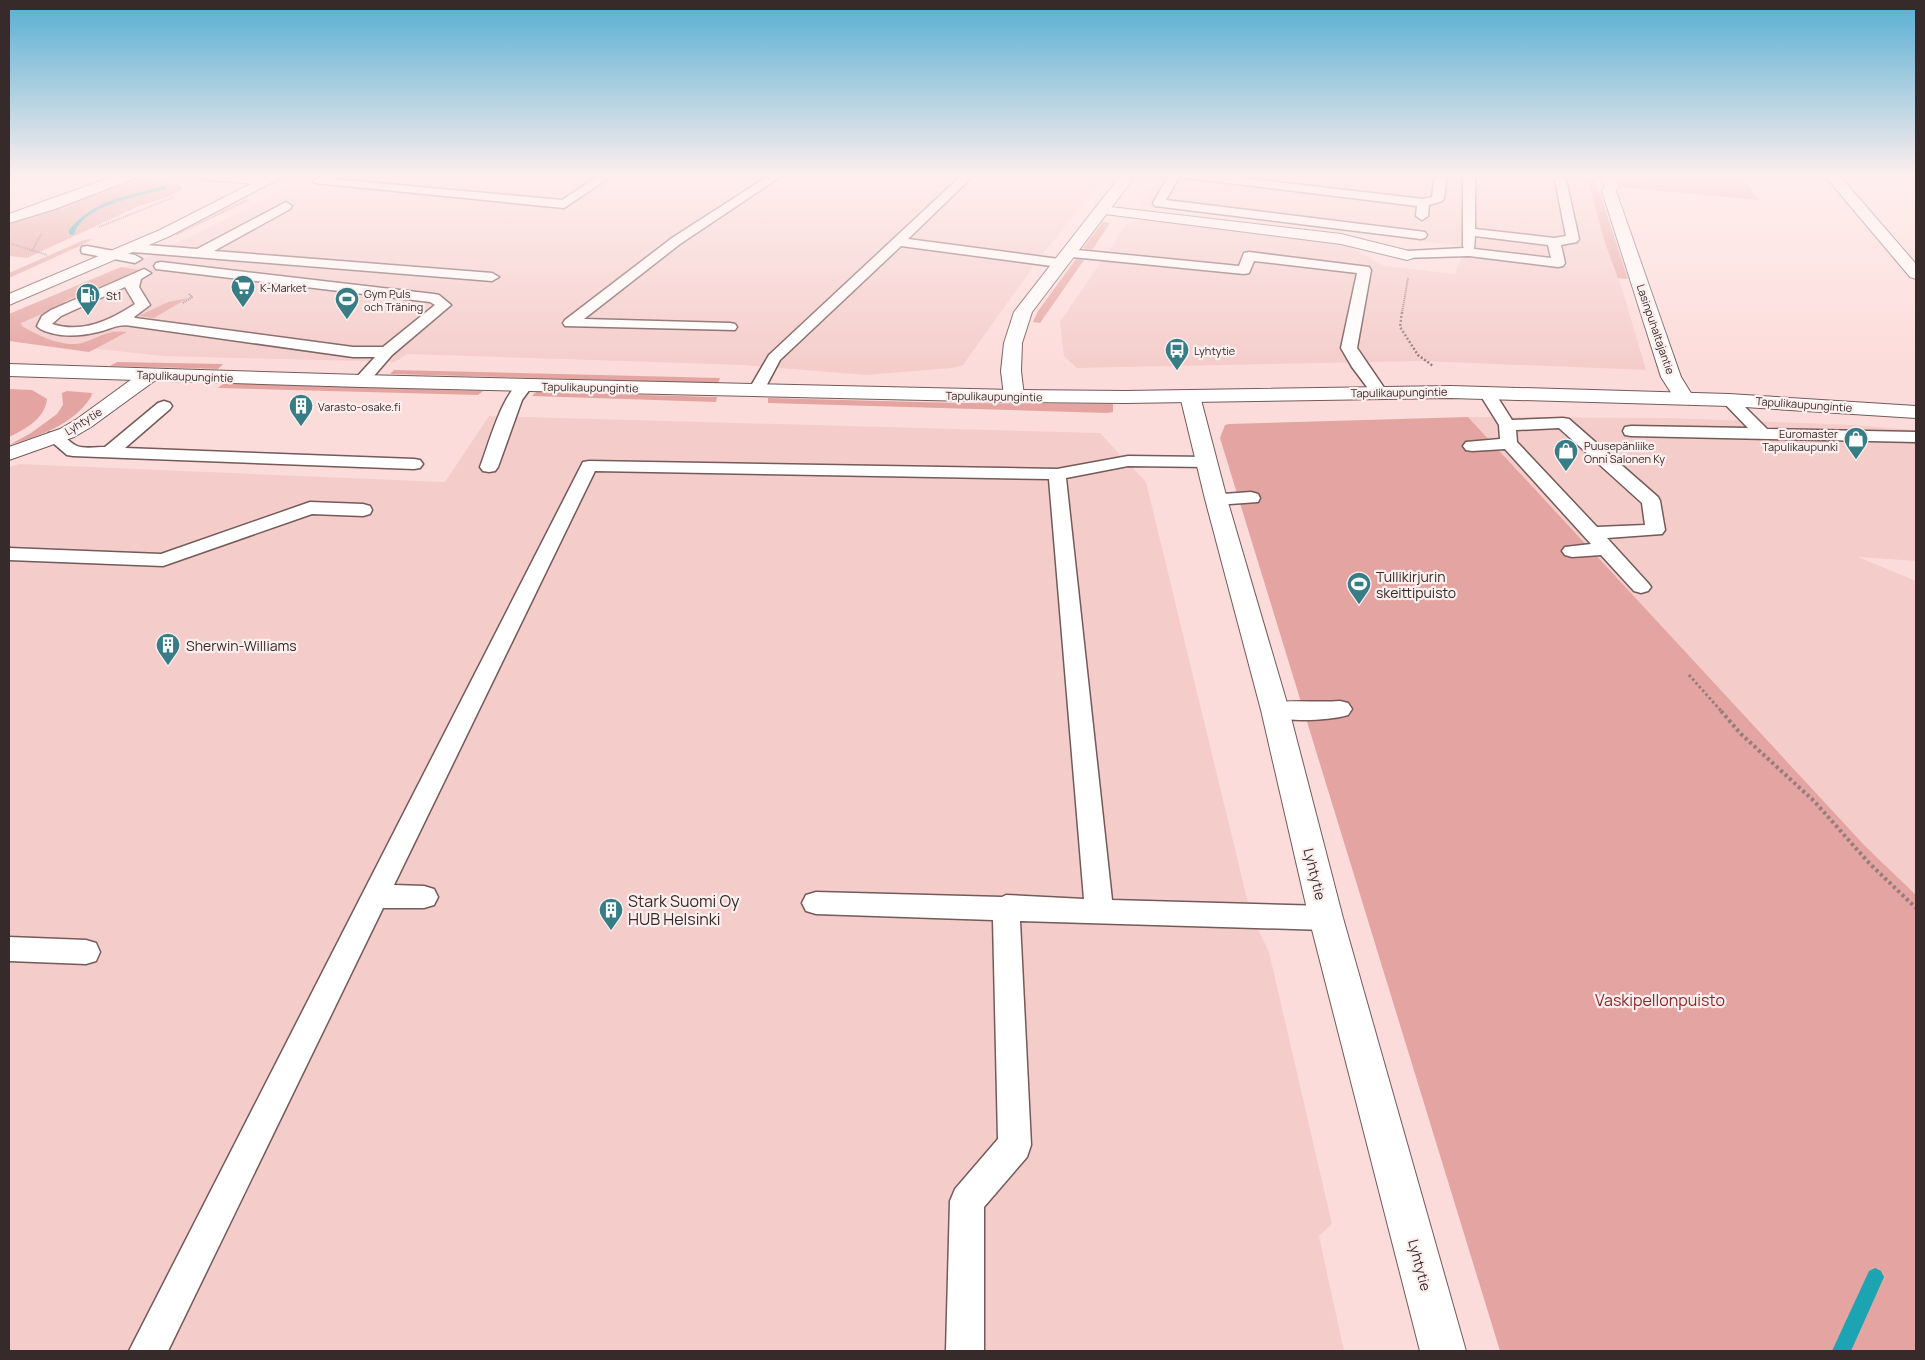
<svg xmlns="http://www.w3.org/2000/svg" width="1925" height="1360" font-family="Manrope,sans-serif">
<style>
.built{fill:#f4cdcb}
.green{fill:#e4a4a1}
.lines{fill:none;stroke-linecap:round;stroke-linejoin:round}
.stream{fill:#1ca4b3;fill-rule:evenodd}
.service-casing{stroke:#745a58;stroke-width:3}
.minor-casing{stroke:#745a58;stroke-width:2}
.tertiary-casing{stroke:#745a58;stroke-width:2}
.secondary-casing{stroke:#745a58;stroke-width:2}
.primary-casing{stroke:#745a58;stroke-width:2}
.path-far3{stroke:#937e7d;stroke-width:2;stroke-dasharray:1 1;stroke-linecap:butt}
.path-far2{stroke:#937e7d;stroke-width:2.5;stroke-dasharray:2 2;stroke-linecap:butt}
.path-far1{stroke:#937e7d;stroke-width:3;stroke-dasharray:2.5 2.5;stroke-linecap:butt}
.path{stroke:#937e7d;stroke-width:4;stroke-dasharray:3 3;stroke-linecap:butt}
.service{fill:#fff;fill-rule:evenodd}
.minor{fill:#fff;fill-rule:evenodd}
.tertiary{fill:#fff;fill-rule:evenodd}
.secondary{fill:#fff;fill-rule:evenodd}
.primary{fill:#fff;fill-rule:evenodd}
.labels{text-anchor:middle;dominant-baseline:central;stroke-width:4.5;stroke-linejoin:round;paint-order:stroke}
.far-poi-label{font-size:11px;fill:#362a2a;stroke:#fcefee;text-anchor:start}
.far-street-label{font-size:11px;fill:#362a2a;stroke:#fcefee}
.poi-label{font-size:14px;fill:#362a2a;stroke:#fcefee;text-anchor:start}
.street-label{font-size:14px;fill:#362a2a;stroke:#fcefee}
.near-poi-label{font-size:16px;fill:#362a2a;stroke:#fcefee;text-anchor:start}
.near-park-label{font-size:16px;fill:#8e262c;stroke:#fcefee}
</style>
<rect width="100%" height="100%" fill="#fcdcda"/>
<g class="built">
<polygon points="309,175 1106,175 1041,256 1028,254 1021,261 1035,264 963,365 952,368 866,375 744,365 407,354 395,362 164,356 71,346 9,327 47,302 150,256 278,194"/>
<polygon points="1159,175 1588,175 1646,370 1423,361 1077,368 1064,356 1060,322 1127,224 1137,221 1147,220 1346,245 1384,266 1455,274 1461,259 1461,246 1140,206"/>
<polygon points="489,416 1100,433 1146,482 1251,915 1269,952 1332,1224 1319,1236 1344,1351 9,1351 9,467 19,464 445,482"/>
<polygon points="1468,417 1672,418 1853,425 1916,430 1916,561 1858,557 1916,581 1916,895 1866,847"/>
</g>
<g class="green">
<polygon points="1587,175 1594,175 1628,279 1618,278 1605,243"/>
<polygon points="1612,175 1741,175 1759,200 1617,187"/>
<polygon points="146,180 180,185 183,189 168,197 139,206 27,258 9,256 9,222 118,184"/>
<polygon points="244,200 250,200 177,235 174,235"/>
<polygon points="1103,222 1110,223 1092,250 1083,248"/>
<polygon points="92,239 82,245 9,278 9,273 84,240"/>
<polygon points="1076,259 1084,260 1040,323 1033,322 1038,311"/>
<path d="M121 267 139 270 63 302 66 303 21 323 22 326C36 335 65 348 82 343 98 338 108 329 127 332L89 352 9 341V314Z"/>
<polygon points="188,298 154,318 138,316 168,302"/>
<polygon points="117,362 223,364 218,369 110,366"/>
<polygon points="394,370 720,378 718,383 390,374"/>
<polygon points="224,383 483,391 478,395 218,388"/>
<path d="M9 389 32 390 47 399C45 419 25 429 9 437Z"/>
<path d="M67 391 92 393 91 397C73 425 39 436 9 445L31 433 57 414 63 405 62 393Z"/>
<polygon points="536,392 717,397 716,402 532,396"/>
<polygon points="768,398 958,403 1113,404 1113,412 1107,413 768,403"/>
<polygon points="1468,417 1866,847 1916,895 1916,1351 1500,1351 1220,438 1225,425 1229,424"/>
</g>
<g class="lines">
<g class="stream">
<path d="M165 186 167 189C141 196 81 205 74 235L69 234V230C93 200 130 195 165 186Z"/>
<polygon points="1875,1268 1881,1271 1884,1277 1851,1351 1832,1351 1869,1271"/>
</g>
<defs>
<g id="service">
<polygon points="322,175 338,175 333,179 562,200 600,175 613,175 564,208 315,183 313,181"/>
<polygon points="770,175 783,175 680,244 584,319 730,323 735,324 737,327 735,330 565,326 563,323 565,320 672,238"/>
<polygon points="962,175 974,175 908,239 1059,259 1066,263 1064,266 1059,267 901,246 780,360 762,394 750,394 748,391 769,355"/>
<polygon points="1169,175 1216,175 1423,199 1432,197 1435,175 1447,175 1444,199 1442,201 1429,205 1428,216 1422,220 1416,216 1417,206 1179,177 1166,200 1425,232 1427,235 1425,238 1421,239 1155,206 1153,203"/>
<path d="M1463 175H1475V229L1554 238 1566 236 1554 175H1565L1579 239 1577 242 1561 245 1565 263 1563 266 1558 267 1469 256 1402 258 1401 255 1407 251 1464 248 1463 246ZM1475 236 1548 245 1551 258 1474 249Z"/>
<polygon points="286,202 292,206 290,209 214,251 492,273 499,277 492,281 133,252 127,248 133,244 197,249"/>
<polygon points="87,246 135,255 142,259 135,263 82,253 81,250 82,247"/>
<polygon points="1067,249 1239,266 1244,253 1249,252 1369,267 1371,270 1357,348 1387,392 1385,395 1373,395 1352,367 1341,348 1357,273 1254,261 1249,273 1244,274 1062,256 1061,253"/>
<path d="M161 262 434 294 439 295 451 305 392 355 367 384H355L353 381 375 357H353L132 326C119 323 111 329 98 332 82 336 66 337 51 333 45 331 40 330 37 326L42 316 51 310 144 269 151 273 141 279 139 287 150 305 134 317 135 318 353 347H383L435 305 430 302 156 269 154 266 156 263ZM125 287 135 304C111 320 82 334 52 324L61 316Z"/>
<path d="M525 380 531 382 533 385 522 400 498 467 495 471 489 472 483 471 480 467C488 447 504 385 525 380Z"/>
<path d="M1487 388 1493 390 1512 420 1563 418 1569 419 1658 497 1660 501 1665 530 1662 534 1607 538 1648 583 1651 587 1648 591 1641 593 1634 591 1601 555 1572 557 1565 555 1562 551 1565 547 1591 544 1505 449 1472 451 1466 450 1463 446 1466 442 1500 439 1499 425 1479 393 1481 390ZM1559 428 1642 503 1645 525 1597 527 1517 442 1516 430Z"/>
<polygon points="1729,395 1735,397 1767,429 1916,432 1916,442 1631,436 1625,435 1623,431 1625,427 1631,426 1748,428 1721,400 1723,397"/>
<path d="M164 401 170 403 172 406 170 409 125 448 414 459 420 460 423 464 420 468 414 469 73 456 67 455 46 437 49 433C63 430 66 441 77 446 84 449 97 447 105 447L158 403Z"/>
<polygon points="1128,456 1207,457 1213,458 1216,462 1213,466 1207,467 1128,466 1066,478 1112,900 1326,906 1336,910 1340,918 1336,926 1326,930 1020,921 1031,1145 1027,1157 984,1207 984,1351 946,1351 950,1201 955,1189 998,1139 993,920 816,914 806,911 802,903 806,895 816,892 1002,897 1006,895 1084,899 1049,479 595,471 394,885 424,886 434,889 438,897 434,905 424,908 383,908 168,1351 129,1351 583,462 589,461 1057,469"/>
<polygon points="1251,492 1258,494 1260,498 1258,502 1216,505 1209,503 1207,499 1209,495"/>
<polygon points="310,502 363,504 370,506 372,510 370,514 363,516 312,514 163,566 9,560 9,548 161,554"/>
<path d="M1340 701 1348 703 1352 709 1348 715C1327 721 1288 722 1267 716L1263 710 1267 704C1287 699 1318 703 1340 701Z"/>
<polygon points="9,937 86,940 96,943 100,952 96,961 86,964 9,961"/>
</g>
<g id="minor">
<polygon points="117,175 138,175 136,178 55,209 9,223 9,214"/>
<polygon points="1599,175 1613,175 1619,186 1616,191 1681,377 1694,398 1691,402 1684,404 1677,402 1661,377 1602,191 1605,186"/>
<polygon points="1824,175 1839,175 1916,264 1916,279 1910,277"/>
<polygon points="1102,206 1341,234 1413,252 1415,255 1413,258 1407,260 1341,244 1097,213 1095,210 1097,207"/>
<polygon points="150,369 157,371 160,375 157,379 91,427 74,437 9,460 9,447 60,429 77,419 143,371"/>
<polygon points="1190,390 1197,392 1200,396 1227,499 1289,710 1343,918 1466,1351 1420,1351 1309,918 1261,710 1205,499 1180,396 1183,392"/>
</g>
<g id="tertiary">
<path d="M189 175C205 175 267 171 275 181L268 185 196 179Z"/>
<polygon points="1121,175 1136,175 1032,312 1022,343 1021,371 1024,396 1021,400 1014,402 1007,400 1004,396 1001,371 1004,343 1014,312"/>
</g>
<polygon id="secondary" points="9,364 361,375 1014,390 1125,391 1451,386 1729,394 1916,406 1916,418 1729,406 1451,398 1125,403 1014,402 361,387 9,376"/>
<polygon id="primary" points="268,175 286,175 170,236 9,305 9,294 160,230"/>
</defs>
<use href="#service" class="service-casing"/>
<use href="#minor" class="minor-casing"/>
<use href="#tertiary" class="tertiary-casing"/>
<use href="#secondary" class="secondary-casing"/>
<use href="#primary" class="primary-casing"/>
<g class="path-far3">
<polyline points="99,227 174,197"/>
<polyline points="12,244 47,255"/>
<polyline points="32,251 41,234"/>
<polyline points="183,303 192,297 189,294"/>
<polyline points="1402,313 1408,278"/>
</g>
<polyline class="path-far2" points="1402,312 1400,327 1418,355 1433,366"/>
<polyline class="path-far1" points="1689,675 1722,712"/>
<polyline class="path" points="1721,711 1741,734 1814,801 1869,863 1916,908"/>
<use href="#service" class="service"/>
<use href="#minor" class="minor"/>
<use href="#tertiary" class="tertiary"/>
<use href="#secondary" class="secondary"/>
<use href="#primary" class="primary"/>
</g>
<linearGradient id="sky" x2="0" y2="1"><stop stop-color="#56aed3"/><stop offset="0.48" stop-color="#feefee"/><stop offset="1" stop-color="#feefee" stop-opacity="0"/></linearGradient>
<rect width="1925" height="366" fill="url(#sky)"/>
<defs>
<symbol id="supermarket-pin" viewBox="-11 -11 22 30"><path d="M0 17L-7.5 6A9.5 9.5 0 1 1 7.5 6Z" fill="#367d86" stroke="#fcefee"/><path d="M-6-5.5h2.5l.6 2H6L4.5 2H-2.5L-4.4-4H-6ZM-1.5 3.2a1.3 1.3 0 1 0 .1 0ZM3 3.2a1.3 1.3 0 1 0 .1 0Z" fill="#fff"/></symbol>
<symbol id="fuel-pin" viewBox="-11 -11 22 30"><path d="M0 17L-7.5 6A9.5 9.5 0 1 1 7.5 6Z" fill="#367d86" stroke="#fcefee"/><path d="M-5.5-6h7V0h2V4h1.3V-2.5L3-4.5l.8-.8L6-3V5H2.5V1h-1V6h-7ZM-4.2-4.7v3.2H.2V-4.7Z" fill="#fff"/></symbol>
<symbol id="stadium-pin" viewBox="-11 -11 22 30"><path d="M0 17L-7.5 6A9.5 9.5 0 1 1 7.5 6Z" fill="#367d86" stroke="#fcefee"/><path d="M0-5a6.5 5 0 1 0 0 10a6.5 5 0 1 0 0-10ZM-3.5-1.8h7v3.6h-7Z" fill="#fff"/></symbol>
<symbol id="bus-pin" viewBox="-11 -11 22 30"><path d="M0 17L-7.5 6A9.5 9.5 0 1 1 7.5 6Z" fill="#367d86" stroke="#fcefee"/><path d="M-5-6H5V4H4V6H2V4H-2V6H-4V4H-5ZM-3.5-4V0h7V-4ZM-3.5 1.2v1.5H-2V1.2ZM2 1.2v1.5H3.5V1.2Z" fill="#fff"/></symbol>
<symbol id="building-pin" viewBox="-11 -11 22 30"><path d="M0 17L-7.5 6A9.5 9.5 0 1 1 7.5 6Z" fill="#367d86" stroke="#fcefee"/><path d="M-4-6H4V6H1V3H-1V6H-4ZM-2.5-4.3h1.7v1.8h-1.7ZM.8-4.3h1.7v1.8H.8ZM-2.5-1h1.7V.8h-1.7ZM.8-1h1.7V.8H.8Z" fill="#fff"/></symbol>
<symbol id="shop-pin" viewBox="-11 -11 22 30"><path d="M0 17L-7.5 6A9.5 9.5 0 1 1 7.5 6Z" fill="#367d86" stroke="#fcefee"/><path d="M-5-2.5h2.3a2.7 3.5 0 0 1 5.4 0H5L5.5 6h-11ZM-1.5-2.5h3a1.5 2.3 0 0 0-3 0Z" fill="#fff"/></symbol>
</defs>
<g fill-rule="evenodd">
<use href="#supermarket-pin" x="229" y="273" width="28" height="38"/>
<use href="#fuel-pin" x="74" y="281" width="28" height="38"/>
<use href="#stadium-pin" x="333" y="285" width="28" height="38"/>
<use href="#bus-pin" x="1163" y="336" width="28" height="38"/>
<use href="#building-pin" x="287" y="392" width="28" height="38"/>
<use href="#shop-pin" x="1842" y="425" width="28" height="38"/>
<use href="#shop-pin" x="1552" y="437" width="28" height="38"/>
<use href="#stadium-pin" x="1345" y="570" width="28" height="38"/>
<use href="#building-pin" x="154" y="631" width="28" height="38"/>
<use href="#building-pin" x="597" y="896" width="28" height="38"/>
</g>
<g class="labels">
<g class="far-poi-label">
<text x="260" y="287">K-Market</text>
<text x="364" y="293">Gym Puls<tspan x="364" dy="13">och Träning</tspan></text>
<text x="106" y="295">St1</text>
<text x="1194" y="350">Lyhtytie</text>
<text x="318" y="406">Varasto-osake.fi</text>
<text x="1838" y="433" text-anchor="end">Euromaster<tspan x="1838" dy="13">Tapulikaupunki</tspan></text>
<text x="1584" y="445">Puusepänliike<tspan x="1584" dy="13">Onni Salonen Ky</tspan></text>
</g>
<g class="far-street-label">
<text transform="translate(1656 329) rotate(71)">Lasinpuhaltajantie</text>
<text transform="translate(185 376) rotate(2)">Tapulikaupungintie</text>
<text transform="translate(590 387) rotate(1)">Tapulikaupungintie</text>
<text transform="translate(1399 392) rotate(-1)">Tapulikaupungintie</text>
<text transform="translate(994 396) rotate(1)">Tapulikaupungintie</text>
<text transform="translate(1804 404) rotate(4)">Tapulikaupungintie</text>
<text transform="translate(83 421) rotate(-32)">Lyhtytie</text>
</g>
<g class="poi-label">
<text x="1376" y="576">Tullikirjurin<tspan x="1376" dy="16">skeittipuisto</tspan></text>
<text x="186" y="645">Sherwin-Williams</text>
</g>
<g class="street-label">
<text transform="translate(1315 874) rotate(76)">Lyhtytie</text>
<text transform="translate(1420 1265) rotate(75)">Lyhtytie</text>
</g>
<g class="near-poi-label">
<text x="628" y="901">Stark Suomi Oy<tspan x="628" dy="18">HUB Helsinki</tspan></text>
</g>
<g class="near-park-label">
<text x="1660" y="1000">Vaskipellonpuisto</text>
</g>
</g>
<rect width="1925" height="1360" fill="none" stroke="#362a2a" stroke-width="20"/>
</svg>
